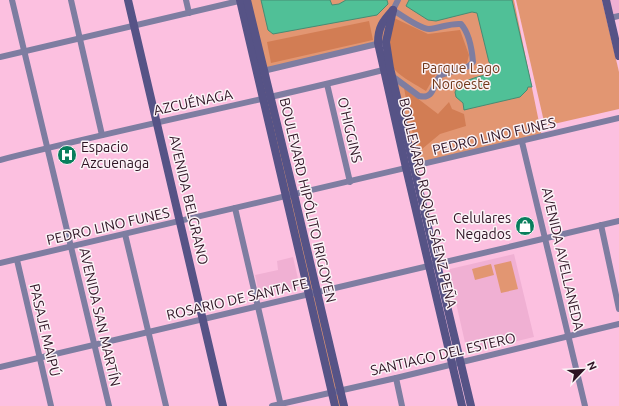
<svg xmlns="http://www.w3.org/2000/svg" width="619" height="406" font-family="Ubuntu,sans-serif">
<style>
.built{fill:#f0b0d3}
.green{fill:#e29672}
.forest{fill:#d27d54}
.water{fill:#50c097;stroke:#468c74}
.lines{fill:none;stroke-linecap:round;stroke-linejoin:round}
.street{stroke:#7e7da1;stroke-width:6}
.secondary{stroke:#565386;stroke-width:8}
.labels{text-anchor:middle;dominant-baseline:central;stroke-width:3;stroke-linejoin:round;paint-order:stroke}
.park-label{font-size:14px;fill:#71391c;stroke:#fbf3f7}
.street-label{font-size:14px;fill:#2f1424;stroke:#fbf3f7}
.poi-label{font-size:14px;fill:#2f1424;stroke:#fbf3f7;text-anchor:start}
</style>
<rect width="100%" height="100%" fill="#fcc0e0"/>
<g class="built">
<polygon points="606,0 619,0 619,16 610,18"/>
<polygon points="514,254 534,337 476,351 466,347 449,272 450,269"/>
<polygon points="293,257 300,287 263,295 259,293 255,275 278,270 277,261"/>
</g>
<g class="green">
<polygon points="240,0 514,0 542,137 414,167 386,42 264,71 344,406 335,406"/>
<polygon points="516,0 602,0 619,72 619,109 545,126"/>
<polygon points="511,261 518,289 501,293 494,265"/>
<polygon points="491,264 494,275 475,280 472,269"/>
</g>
<g class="forest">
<path d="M392 17 428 34 460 30 469 55 467 63 437 72 426 91C418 86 401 77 395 70 387 60 391 30 392 17Z"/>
<polygon points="369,21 373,40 271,63 267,42"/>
<polygon points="404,88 438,114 449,102 452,109 464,114 466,126 440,134 422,149 413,135"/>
</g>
<g class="water">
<polygon points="261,0 330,0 332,5 339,4 346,0 387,0 388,4 377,15 273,34 268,30"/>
<path d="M409 0H512L532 87H528L527 90 520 97 464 110 463 103 456 97 455 92C460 79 480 77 492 73L493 67 489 62 477 13 472 12 436 21 428 20 406 6Z"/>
</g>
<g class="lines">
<g class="street">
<polyline points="12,0 109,406"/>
<polyline points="71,0 102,135"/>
<polyline points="186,0 189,13"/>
<polyline points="610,18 619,16"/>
<polyline points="0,57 243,0"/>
<polyline points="263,71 381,43"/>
<path d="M392 76 419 96C436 100 432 82 441 75L469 66 473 62C472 50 469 33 461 24 450 23 440 28 429 29 420 29 401 15 393 10L398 0"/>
<polyline points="327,84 350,182"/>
<polyline points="522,142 585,406"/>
<path d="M0 160C128 127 258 102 387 69"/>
<polyline points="235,208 281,406"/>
<polyline points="601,225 619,309"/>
<polyline points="125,234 166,406"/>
<polyline points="17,260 51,406"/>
<polyline points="0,263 619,118"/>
<polyline points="0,367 619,221"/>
<polyline points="396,378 402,406"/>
<polyline points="272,406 396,378 619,324"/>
</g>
<g class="secondary">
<polyline points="128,0 223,406"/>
<polyline points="240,0 335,406"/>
<polyline points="247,0 294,194 344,406"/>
<polyline points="606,0 619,56"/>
<path d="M393 10C383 21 378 27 378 43L406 168 462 406"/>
<polyline points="393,10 386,42 390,68 471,406"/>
</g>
</g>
<defs>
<symbol id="hospital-disc" viewBox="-11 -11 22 22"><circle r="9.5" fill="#087e5c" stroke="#fbf3f7"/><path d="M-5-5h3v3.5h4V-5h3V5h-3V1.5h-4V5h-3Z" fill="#fff"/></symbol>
<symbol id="shop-disc" viewBox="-11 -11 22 22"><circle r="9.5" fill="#087e5c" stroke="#fbf3f7"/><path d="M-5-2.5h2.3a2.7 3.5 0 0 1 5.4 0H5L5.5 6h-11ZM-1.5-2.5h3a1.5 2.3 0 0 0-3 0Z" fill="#fff"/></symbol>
</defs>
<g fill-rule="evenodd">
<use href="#hospital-disc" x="56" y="144" width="22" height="22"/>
<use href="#shop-disc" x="514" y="215" width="22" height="22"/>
</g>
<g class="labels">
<g class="park-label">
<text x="461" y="68">Parque Lago<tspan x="461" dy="16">Noroeste</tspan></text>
</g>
<g class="street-label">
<text transform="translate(193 102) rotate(-12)">AZCUÉNAGA</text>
<text transform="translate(350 130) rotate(77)">O'HIGGINS</text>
<text transform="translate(494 136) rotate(-13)">PEDRO LINO FUNES</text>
<text transform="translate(189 200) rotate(77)">AVENIDA BELGRANO</text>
<text transform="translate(308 200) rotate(77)">BOULEVARD HIPÓLITO IRIGOYEN</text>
<text transform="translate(428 203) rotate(77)">BOULEVARD ROQUE SÁENZ PEÑA</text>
<text transform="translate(108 226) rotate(-13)">PEDRO LINO FUNES</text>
<text transform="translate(563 259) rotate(77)">AVENIDA AVELLANEDA</text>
<text transform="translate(237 299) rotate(-13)">ROSARIO DE SANTA FE</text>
<text transform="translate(100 317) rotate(77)">AVENIDA SAN MARTÍN</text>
<text transform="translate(45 330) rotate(77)">PASAJE MAIPÚ</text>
<text transform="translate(443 354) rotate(-13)">SANTIAGO DEL ESTERO</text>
</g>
<g class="poi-label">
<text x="81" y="147">Espacio<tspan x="81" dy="16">Azcuenaga</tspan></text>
<text x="511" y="218" text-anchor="end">Celulares<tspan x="511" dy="16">Negados</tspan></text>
</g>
</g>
<g transform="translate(583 370) rotate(65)" stroke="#fbf3f7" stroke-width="3" paint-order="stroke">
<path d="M0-3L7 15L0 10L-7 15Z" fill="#2f1424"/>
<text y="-6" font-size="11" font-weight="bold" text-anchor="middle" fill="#2f1424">N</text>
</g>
</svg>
